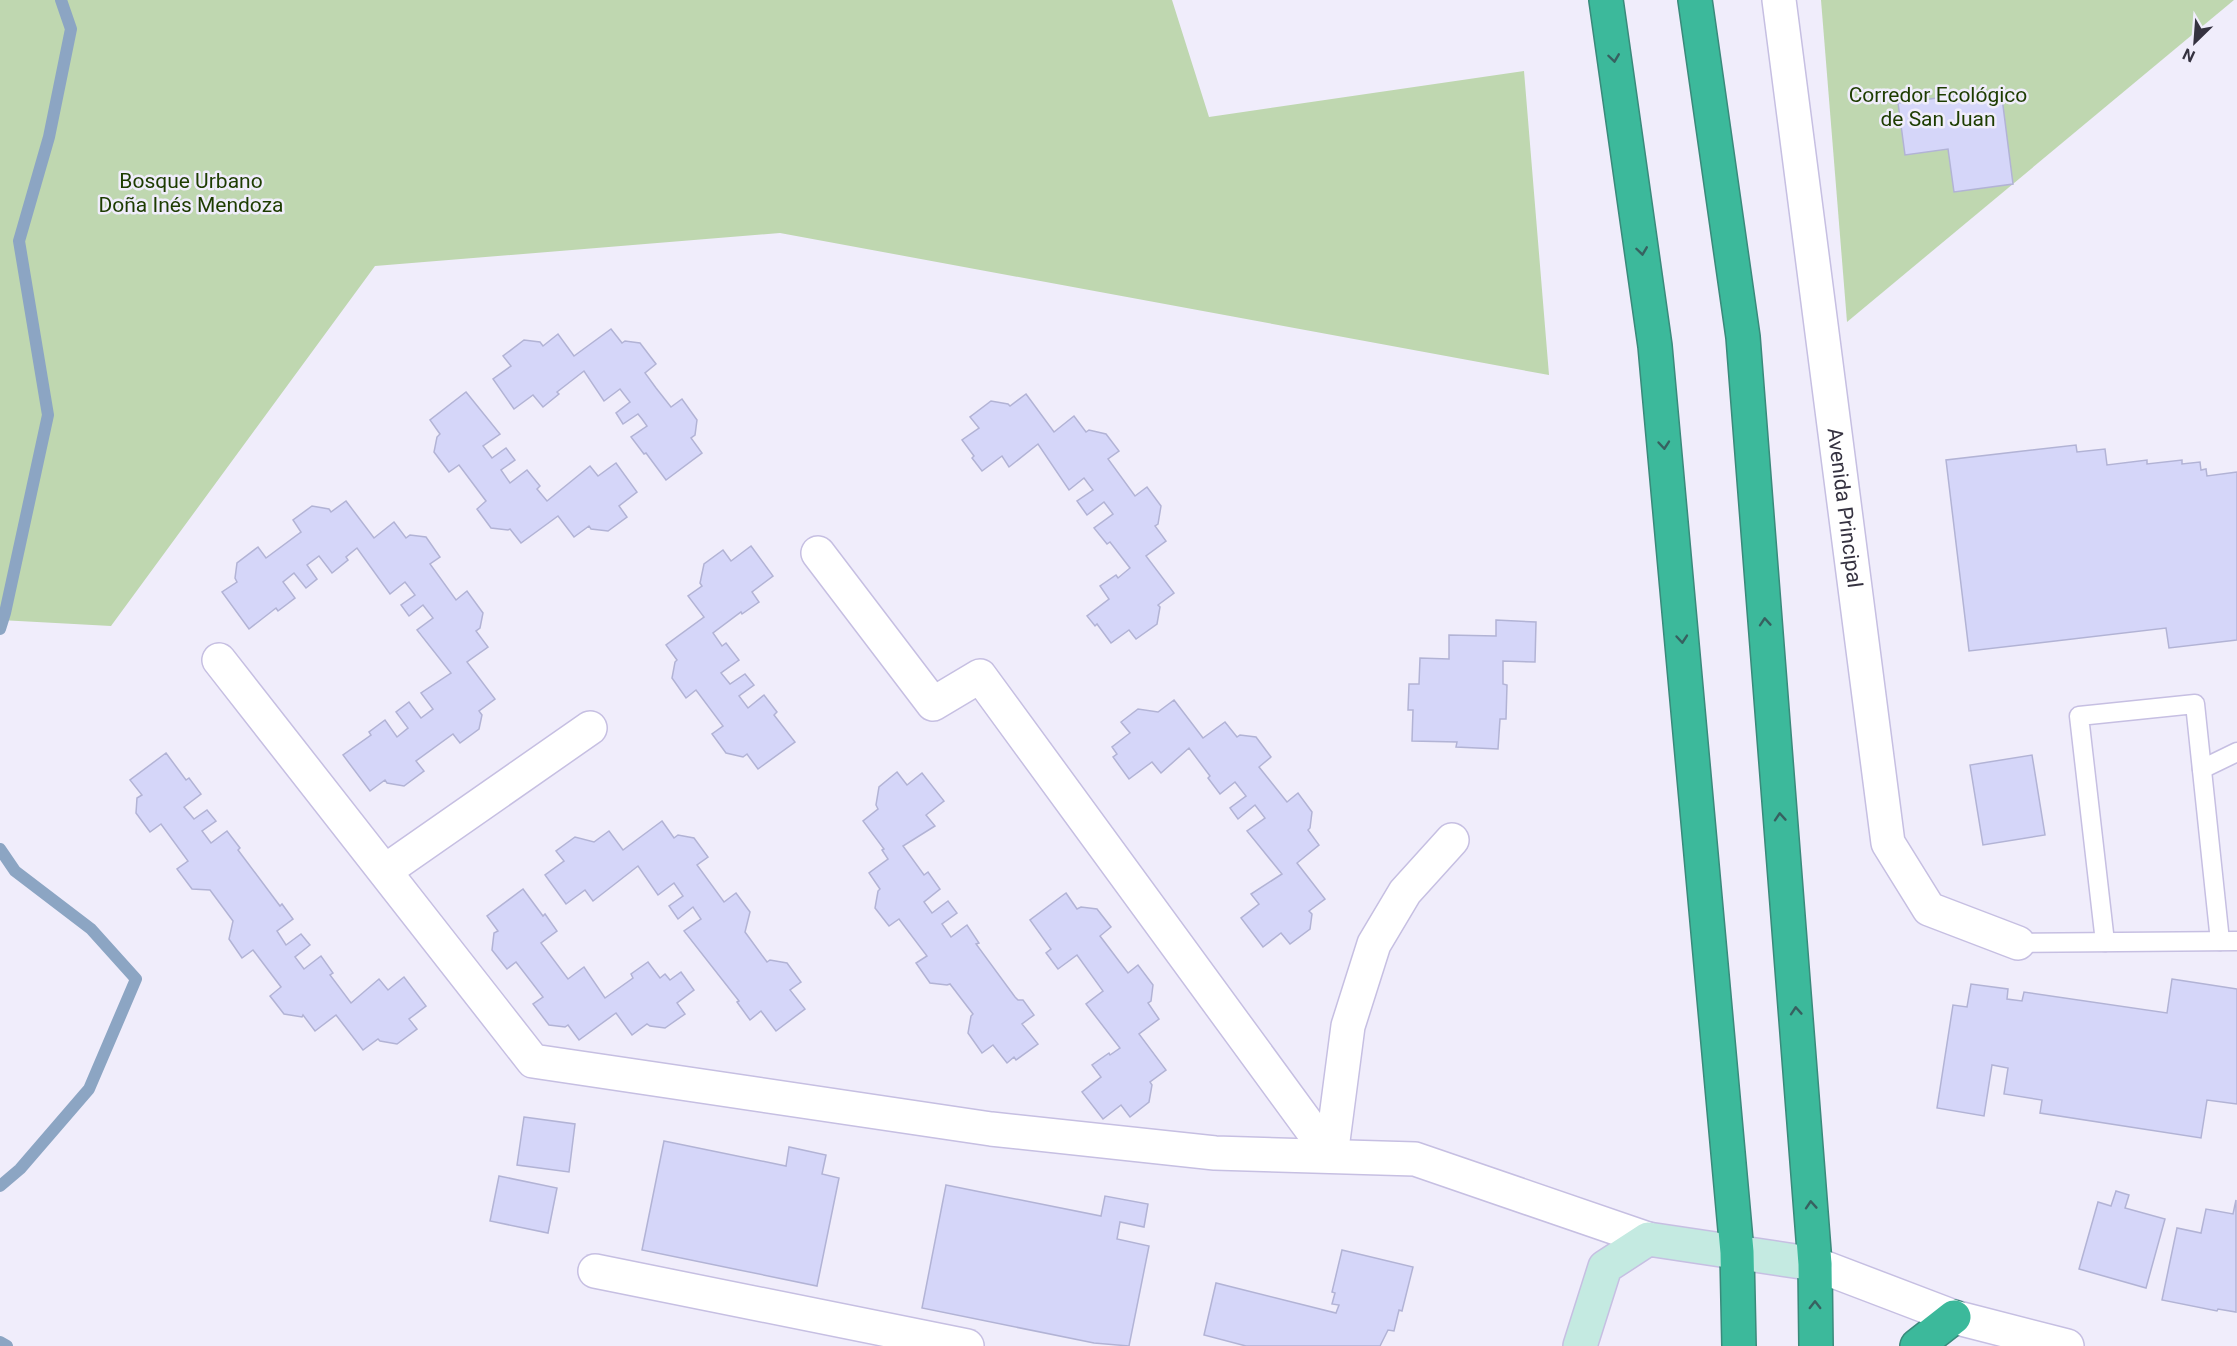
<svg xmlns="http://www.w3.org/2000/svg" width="2237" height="1346" font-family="Roboto,sans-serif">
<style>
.green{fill:#bfd7b0}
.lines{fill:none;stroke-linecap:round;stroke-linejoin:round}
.stream{stroke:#8ca5c3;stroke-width:12}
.building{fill:#d5d6f9;stroke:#b2b3d5;stroke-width:1.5}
.lane-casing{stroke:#c6bfe2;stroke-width:21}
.street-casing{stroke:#c6bfe2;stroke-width:36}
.secondary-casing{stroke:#c6bfe2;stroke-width:36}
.highway-casing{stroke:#3a8a7b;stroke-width:36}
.lane{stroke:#fff;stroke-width:18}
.street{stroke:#fff;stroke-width:33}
.secondary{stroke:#c4eae1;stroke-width:33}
.highway{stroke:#3cb99b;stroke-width:33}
.oneway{stroke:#376160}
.labels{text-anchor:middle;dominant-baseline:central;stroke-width:5;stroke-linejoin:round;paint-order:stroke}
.park-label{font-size:21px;fill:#1d3c00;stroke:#f0edfb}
.street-label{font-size:21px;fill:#353240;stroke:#f0edfb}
</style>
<rect width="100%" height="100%" fill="#f0edfb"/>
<g class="green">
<polygon points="0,0 1172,0 1209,117 1524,71 1549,375 780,233 375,266 111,626 0,620"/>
<polygon points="1821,0 2234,0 1847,322"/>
</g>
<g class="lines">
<g class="stream">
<polyline points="0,629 5,613 48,415 19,241 49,137 71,29 61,0"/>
<polyline points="0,849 15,871 91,929 136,979 89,1089 20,1169 0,1186"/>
<polyline points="0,1342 7,1346"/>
</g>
</g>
<g class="building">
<polygon points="2001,90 2013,184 1954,192 1948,149 1905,155 1898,103"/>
<polygon points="611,329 622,343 625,341 640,343 656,364 645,373 656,388 671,407 682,399 697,420 695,435 691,438 702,453 666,480 646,453 644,454 631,437 647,426 642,419 638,414 623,424 616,413 630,402 620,389 604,401 584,371 557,392 559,394 543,407 533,395 514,409 493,379 511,366 503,356 524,340 540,342 543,346 558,334 574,356"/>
<polygon points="466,392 500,434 483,446 492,458 506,448 515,460 501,470 510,483 527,470 540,486 537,489 547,501 590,466 598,476 616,463 637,492 619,506 627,517 608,531 591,529 589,526 574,537 558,516 521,543 510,529 508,530 491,528 477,509 486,501 459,465 449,472 434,452 437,437 440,434 430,420"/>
<polygon points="1026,394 1054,432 1074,416 1086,432 1089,430 1106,434 1119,451 1108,459 1135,496 1147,487 1161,506 1158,524 1155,526 1166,541 1146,556 1174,593 1158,605 1160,607 1157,624 1136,639 1129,630 1111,643 1097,624 1095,626 1087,616 1109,599 1100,586 1116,575 1118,578 1130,568 1110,542 1107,544 1094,528 1113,514 1104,502 1087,515 1077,501 1093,490 1084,478 1069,490 1038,444 1009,467 1002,456 982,471 972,458 974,456 962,440 979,428 970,417 991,401 1008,404 1010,406"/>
<polygon points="2076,445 2077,452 2105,449 2107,465 2147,460 2147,464 2182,460 2182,464 2200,462 2201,470 2206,469 2207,476 2237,472 2237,640 2169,648 2166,628 1969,651 1946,460"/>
<polygon points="346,501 374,538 394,522 406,538 410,535 426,537 440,557 430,564 456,600 467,591 483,613 480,628 476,631 488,647 467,662 495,699 479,711 482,715 479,729 460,743 453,734 416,761 424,771 404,786 387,783 385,780 370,791 343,755 371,735 369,732 385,720 397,737 408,728 396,712 409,702 421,718 433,709 421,693 451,673 417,630 433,618 423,605 409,616 401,605 415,595 405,582 390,594 357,548 346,557 348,560 332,573 319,556 307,565 317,579 306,588 294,573 283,582 295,598 278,611 276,608 249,629 222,592 237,582 235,578 237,563 258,547 266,558 301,532 293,520 312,506 329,509 331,512"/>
<polygon points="751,546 773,576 752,592 759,602 742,614 741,612 713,633 722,646 726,643 739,660 721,673 730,684 745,674 754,685 739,696 748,708 764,695 777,712 774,715 795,742 758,769 747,754 743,757 726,753 712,734 723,726 696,690 686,698 672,678 675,662 677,660 666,645 704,617 688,596 702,586 700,583 704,564 723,550 731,561"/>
<polygon points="1496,620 1536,622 1535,662 1503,661 1503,684 1507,685 1506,719 1500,719 1498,749 1456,747 1457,742 1412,741 1413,710 1408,710 1409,684 1419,684 1420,658 1449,659 1449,635 1496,636"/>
<polygon points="1174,700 1203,738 1225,722 1237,737 1240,735 1256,737 1271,757 1259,767 1287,802 1298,793 1312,812 1310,828 1308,830 1319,845 1297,863 1325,899 1309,911 1312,914 1310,929 1290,944 1281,933 1263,947 1241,918 1259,904 1251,894 1282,874 1247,831 1265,818 1255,805 1238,819 1230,808 1246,796 1235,782 1220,794 1208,778 1210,776 1189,748 1161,773 1152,762 1129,779 1113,757 1117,754 1112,747 1130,733 1121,722 1138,709 1158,712"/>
<polygon points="166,753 186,780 189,778 201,794 184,807 194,819 207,810 216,821 202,831 211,843 227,831 240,848 238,850 280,906 282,904 293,919 277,931 286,945 301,934 310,945 295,957 304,969 321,956 333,973 330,975 351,1003 379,979 388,990 404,977 426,1006 409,1019 417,1029 397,1044 380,1041 378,1039 363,1050 336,1015 315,1031 303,1015 302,1017 284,1014 270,996 281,987 253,950 242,958 229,939 233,921 210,890 192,889 177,869 188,861 161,824 150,832 136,813 137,798 142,795 130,780"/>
<polygon points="2032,755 2045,835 1983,845 1970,765"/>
<polygon points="897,772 907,785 922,773 944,801 926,815 935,826 903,846 924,875 928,872 940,889 924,902 932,913 948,901 957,913 942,924 951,937 967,925 979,943 976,944 1015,997 1018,1000 1023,1000 1034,1015 1022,1024 1038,1044 1016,1060 1014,1057 1007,1063 993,1045 982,1053 968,1033 971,1016 973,1014 950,984 947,985 930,983 916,963 927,956 899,919 889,926 875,908 878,891 880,889 869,873 888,859 882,850 884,849 863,821 878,809 876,805 879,787"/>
<polygon points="662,821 674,838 678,835 694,838 708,857 697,865 724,902 736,893 750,912 745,932 767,962 770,960 787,963 801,982 790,990 805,1009 776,1031 761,1011 750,1020 737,1002 739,1001 684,931 701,919 693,907 678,919 669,906 683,896 674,883 658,895 638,866 593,901 585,890 566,904 545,875 564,861 556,851 575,837 594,842 609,831 623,850"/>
<polygon points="523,889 543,916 545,914 557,931 541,943 568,979 584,967 605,998 633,978 631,974 648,962 660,978 665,974 670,980 681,972 694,990 677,1003 685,1014 665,1028 650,1026 647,1024 632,1035 616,1013 579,1040 568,1025 565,1027 549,1025 533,1004 543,997 516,962 507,969 492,950 494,933 498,931 487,916"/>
<polygon points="1066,893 1077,909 1081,907 1097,909 1111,927 1100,936 1128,973 1138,965 1153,985 1151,1001 1148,1003 1159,1019 1139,1034 1166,1070 1150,1082 1152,1085 1149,1102 1130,1117 1121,1105 1103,1119 1082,1092 1101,1077 1092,1065 1109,1053 1110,1055 1120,1048 1086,1004 1103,991 1077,955 1058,969 1046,953 1051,949 1030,920"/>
<polygon points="2172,979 2237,989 2237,1104 2207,1100 2201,1138 2040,1113 2042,1100 2004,1094 2008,1068 1992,1065 1984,1116 1937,1108 1953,1005 1967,1007 1971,984 2008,989 2007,999 2022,1001 2024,992 2167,1013"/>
<polygon points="524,1117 575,1124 569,1172 517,1165"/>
<polygon points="664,1141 786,1166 789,1147 826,1155 822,1174 839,1178 817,1286 642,1250"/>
<polygon points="499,1176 557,1188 548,1233 490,1221"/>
<polygon points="946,1185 1101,1216 1105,1196 1148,1204 1144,1227 1120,1222 1117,1239 1149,1246 1129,1346 1094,1343 922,1308"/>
<polygon points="2116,1191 2129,1195 2125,1208 2165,1219 2146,1288 2079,1269 2098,1202 2111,1206"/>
<polygon points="2236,1200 2236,1312 2218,1309 2217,1311 2162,1300 2177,1228 2201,1233 2206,1209 2233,1214"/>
<polygon points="1342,1250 1413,1267 1402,1311 1399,1310 1394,1331 1388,1330 1380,1346 1246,1346 1204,1335 1216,1283 1336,1313 1339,1305 1332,1304 1335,1293 1332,1292"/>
</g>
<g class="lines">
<defs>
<g id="lane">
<polyline points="2202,769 2237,752"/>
<polyline points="2105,942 2079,716 2195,704 2220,941"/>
<polyline points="2018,943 2237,941"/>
</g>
<g id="street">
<path id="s1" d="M1779 0 1888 843 1929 909 2018 943"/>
<polyline points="818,553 933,704 980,676 1331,1156"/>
<polyline points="219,660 533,1061 991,1129 1215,1153 1415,1159 1648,1239"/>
<polyline points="385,871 590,728"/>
<polyline points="1331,1156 1348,1026 1374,944 1405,892 1452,840"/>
<polyline points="1815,1264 1954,1317 2067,1346"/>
<polyline points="595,1271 967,1346"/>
</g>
<polyline id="secondary" points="1580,1346 1605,1267 1648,1239 1815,1264"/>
<g id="highway">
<polyline points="1606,0 1655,346 1737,1252 1739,1346"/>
<polyline points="1695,0 1743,337 1815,1264 1816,1346"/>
<polyline points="1917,1346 1954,1317"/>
</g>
</defs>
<use href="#lane" class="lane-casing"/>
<use href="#street" class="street-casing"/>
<use href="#secondary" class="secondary-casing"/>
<use href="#highway" class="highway-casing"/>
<use href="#lane" class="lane"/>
<use href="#street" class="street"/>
<use href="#secondary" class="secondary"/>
<use href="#highway" class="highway"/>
</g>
<defs><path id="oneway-chevron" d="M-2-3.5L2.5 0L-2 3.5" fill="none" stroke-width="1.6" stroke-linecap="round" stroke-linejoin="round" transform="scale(1.5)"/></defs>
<g class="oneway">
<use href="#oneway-chevron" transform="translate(1614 58) rotate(82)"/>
<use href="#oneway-chevron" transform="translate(1642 251) rotate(82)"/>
<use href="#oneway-chevron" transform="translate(1664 445) rotate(85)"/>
<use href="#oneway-chevron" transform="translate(1765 622) rotate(-94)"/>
<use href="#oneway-chevron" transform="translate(1682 639) rotate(85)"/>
<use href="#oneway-chevron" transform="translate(1780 817) rotate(-94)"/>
<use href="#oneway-chevron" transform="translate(1796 1011) rotate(-94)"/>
<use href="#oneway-chevron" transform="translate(1811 1205) rotate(-94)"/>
<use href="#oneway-chevron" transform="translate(1815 1305) rotate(-90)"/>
</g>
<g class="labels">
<g class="park-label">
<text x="1938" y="95">Corredor Ecológico<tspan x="1938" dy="24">de San Juan</tspan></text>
<text x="191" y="181">Bosque Urbano<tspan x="191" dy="24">Doña Inés Mendoza</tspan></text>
</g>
<g class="street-label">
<text stroke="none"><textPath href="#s1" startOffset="512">Avenida Principal</textPath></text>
</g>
</g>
<g transform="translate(2195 42) rotate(205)" stroke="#f0edfb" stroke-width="4.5" paint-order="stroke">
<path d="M0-4.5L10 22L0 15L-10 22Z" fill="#353240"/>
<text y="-9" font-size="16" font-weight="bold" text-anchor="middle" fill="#353240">N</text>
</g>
</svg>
